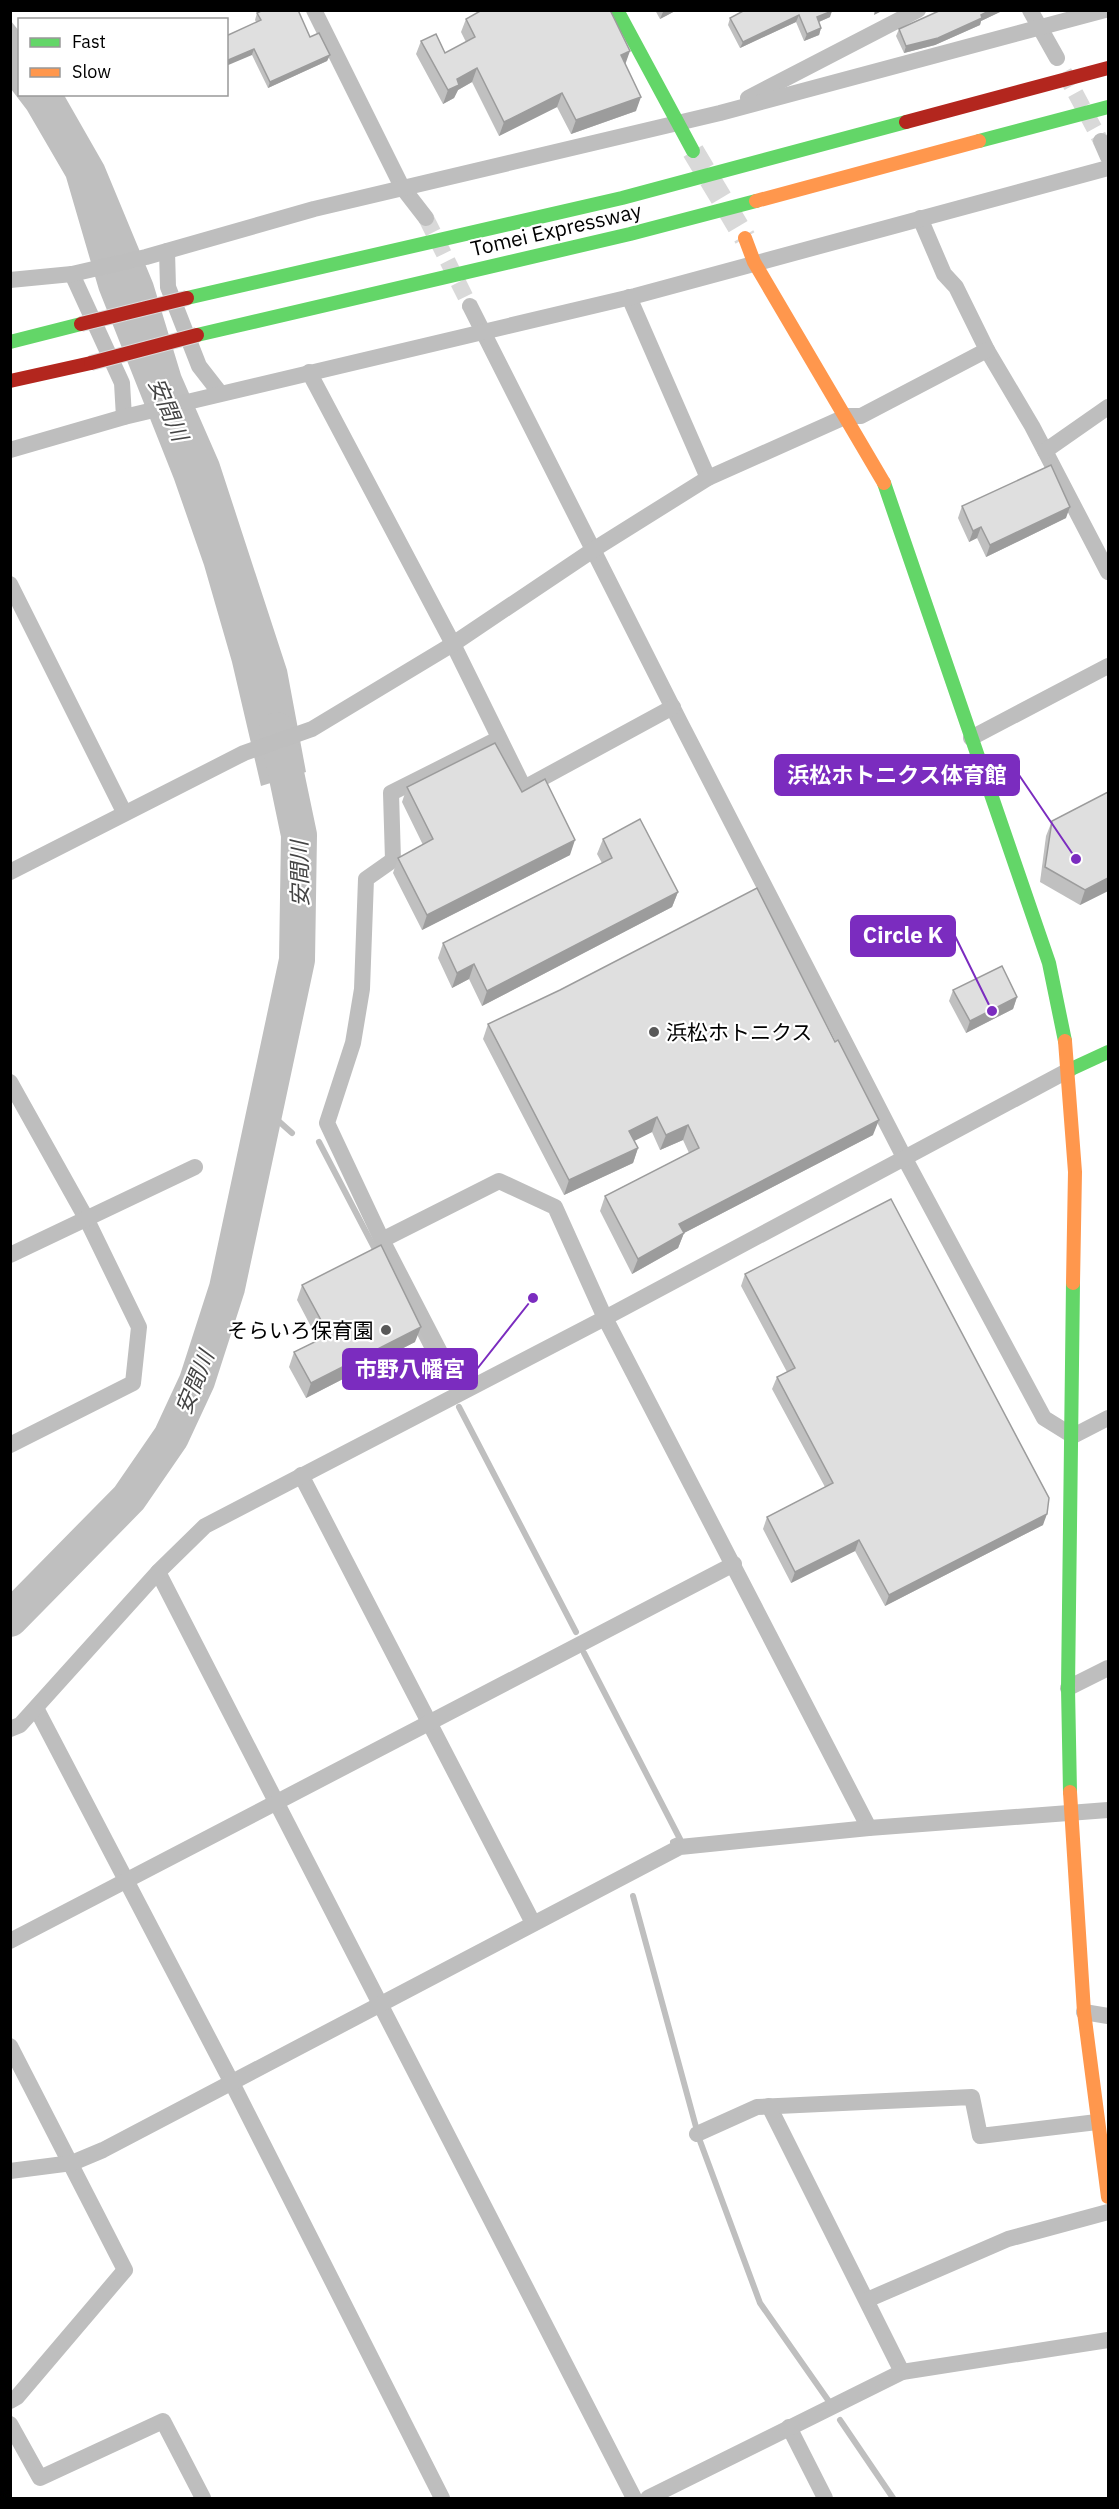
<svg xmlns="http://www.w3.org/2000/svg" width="1119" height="2509" font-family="'IBM Plex Sans','Noto Sans JP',sans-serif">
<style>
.water{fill:#bfbfbf}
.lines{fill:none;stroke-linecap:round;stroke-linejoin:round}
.stream{stroke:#bfbfbf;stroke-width:6}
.river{stroke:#bfbfbf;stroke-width:36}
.street-tunnel{stroke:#d9d9d9;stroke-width:16;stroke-dasharray:16 8;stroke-linecap:butt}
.secondary-tunnel{stroke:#d9d9d9;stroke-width:22;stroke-dasharray:22 11;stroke-linecap:butt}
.street{stroke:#bebebe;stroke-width:16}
.fast{stroke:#63d668;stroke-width:14}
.slow{stroke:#ff974d;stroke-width:14}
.jam{stroke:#b3261e;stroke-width:14}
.jam-bridge-casing{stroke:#dbdbdb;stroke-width:16;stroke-linecap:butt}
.jam-bridge{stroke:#b3261e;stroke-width:14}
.wall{fill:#c0c0c0}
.shaded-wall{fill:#9c9c9c}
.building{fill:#dfdfdf;stroke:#9c9c9c;stroke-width:1.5}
.poi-dot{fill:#595959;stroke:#fff;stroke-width:2}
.labels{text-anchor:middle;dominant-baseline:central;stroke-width:4.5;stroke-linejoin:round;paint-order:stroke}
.street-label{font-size:21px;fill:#000;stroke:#fff}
.poi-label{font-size:21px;fill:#000;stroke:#fff;text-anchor:start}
.water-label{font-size:22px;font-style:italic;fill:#444;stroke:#fff}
.leader{fill:none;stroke:#7b2cbf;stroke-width:2}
.callout-dot{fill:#7b2cbf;stroke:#fff;stroke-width:2}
.callout{fill:#7b2cbf;stroke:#7b2cbf;stroke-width:2}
.callout-label{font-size:22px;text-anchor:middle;font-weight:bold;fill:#fff}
</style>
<rect width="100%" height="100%" fill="#fff"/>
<polygon class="water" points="11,21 19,31 20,94 64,95 104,165 153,283 181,375 219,462 287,670 306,772 261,786 232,662 204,565 174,479 99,290 66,177 27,110 11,89"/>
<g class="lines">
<g class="stream">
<polyline points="265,1109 292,1133"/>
<polyline points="319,1142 377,1253"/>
<polyline points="416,1326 443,1379"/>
<polyline points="459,1407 576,1632"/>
<polyline points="584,1653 680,1839 673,1842"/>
<polyline points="633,1896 696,2127"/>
<polyline points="700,2141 760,2303 828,2400"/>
<polyline points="840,2420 893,2498"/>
</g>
<polyline class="river" points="10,1619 129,1498 171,1437 197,1381 227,1288 297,960 299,835 277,730"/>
<g class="street-tunnel">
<polyline points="1064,72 1101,141"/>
<polyline points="426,218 470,306"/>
</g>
<polyline class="secondary-tunnel" points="693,151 745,238"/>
<g class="street">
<polyline points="314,10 402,187 426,218"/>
<polyline points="1030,10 1057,58"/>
<polyline points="748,98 918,10"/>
<polyline points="1101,141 1108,157"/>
<polyline points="920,218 944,274 956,287 987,350 1032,426 1108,572"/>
<polyline points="167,251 168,287 199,366 220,393"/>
<polyline points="72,274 122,383 124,417"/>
<polyline points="10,280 72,274 146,257 314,209 720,113 1105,10"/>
<polyline points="629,297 708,478"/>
<polyline points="470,306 681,724 905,1159 1044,1418 1073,1436 1108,1418"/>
<polyline points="309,372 453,644 524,788 673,707"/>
<polyline points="10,450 124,417 635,296 1108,168"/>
<polyline points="1045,451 1108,407"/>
<polyline points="10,584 124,812"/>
<polyline points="971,738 1108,666"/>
<polyline points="10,872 244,753 312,729 453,644 593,550 708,478 847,416 861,416 987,350"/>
<polyline points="10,1082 86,1218 139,1327 133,1383 10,1445"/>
<polyline points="382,1240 499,1181 555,1207 605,1318 869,1828"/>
<polyline points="10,1255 195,1167"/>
<polyline points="460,1391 382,1240 327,1123 353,1043 362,989 366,879 393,860 391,793 498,739"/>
<polyline points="301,1475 533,1923"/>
<polyline points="158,1572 634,2498"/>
<polyline points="1068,1688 1108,1668"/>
<polyline points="36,1708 231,2081 442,2498"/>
<polyline points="10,1729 20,1725 158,1572 205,1526 605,1318 1069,1070"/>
<polyline points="10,1941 734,1564"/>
<polyline points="1084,2012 1108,2016"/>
<polyline points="10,2046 125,2270 17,2397 10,2401"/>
<polyline points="769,2106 902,2372"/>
<polyline points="697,2134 757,2107 972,2097 980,2136 1097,2122"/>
<polyline points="10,2171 72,2163 103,2150 680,1847 869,1828 1108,1810"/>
<polyline points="867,2300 1008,2239 1108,2212"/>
<polyline points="10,2424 40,2478 163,2421 203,2498"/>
<polyline points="789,2427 825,2498"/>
<polyline points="648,2498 902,2372 1108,2340"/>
</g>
<g class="fast">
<polyline points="617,10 693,151"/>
<polyline points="979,141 1108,107"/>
<polyline points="187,298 622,198 906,122"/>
<polyline points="197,335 630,234 756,201"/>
<polyline points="10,342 81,324"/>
<polyline points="884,483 1049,963 1065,1041"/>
<polyline points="1069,1070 1108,1052"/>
<polyline points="1070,1792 1068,1688 1073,1283"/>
</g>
<g class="slow">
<polyline points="756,201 979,141"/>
<polyline points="745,238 754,262 884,483"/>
<polyline points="1065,1041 1075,1172 1073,1283"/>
<polyline points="1070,1792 1084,2012 1108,2197"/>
</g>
<g class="jam">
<polyline points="906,122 1108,68"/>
<polyline points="10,381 91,363"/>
</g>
<defs>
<g id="jam-bridge">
<polyline points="81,324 187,298"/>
<polyline points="91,363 197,335"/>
</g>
</defs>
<use href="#jam-bridge" class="jam-bridge-casing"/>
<use href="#jam-bridge" class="jam-bridge"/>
</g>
<g class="wall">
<polygon points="655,10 677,10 660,19"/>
<polygon points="745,10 830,17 819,22 821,28 819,35 804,41 796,22 740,48 728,25 730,18"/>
<polygon points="941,10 1001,10 1000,12 981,21 980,25 935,45 904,53 896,36 899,29"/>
<polygon points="257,13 310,37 330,55 327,61 268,88 252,55 256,22 255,20"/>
<polygon points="466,19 625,65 636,111 571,134 557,107 499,136 472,82 458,90 454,98 443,104 416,54 421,41 445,53 466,42 461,32"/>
<polygon points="962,506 1066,518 986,557 977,538 969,542 958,518"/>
<polygon points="407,787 522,792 570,855 422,930 393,873 398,858 423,845 402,802"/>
<polygon points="1108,792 1108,891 1080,905 1040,882 1046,836 1052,821"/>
<polygon points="603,839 678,892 672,907 482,1006 469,979 452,988 438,958 443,943 602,863 597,854"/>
<polygon points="953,990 1017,997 1013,1009 966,1033 949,1001"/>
<polygon points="488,1024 835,1042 873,1135 684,1233 678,1248 632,1274 600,1211 605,1196 689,1153 683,1140 660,1150 652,1132 634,1141 638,1148 633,1163 564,1195 483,1039"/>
<polygon points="745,1274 1043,1525 885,1606 855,1551 791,1583 763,1529 767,1517 825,1487 772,1389 777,1377 787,1372 741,1286"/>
<polygon points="302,1285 415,1342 306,1398 289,1367 294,1352 318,1340 297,1300"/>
</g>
<g class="shaded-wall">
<polygon points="665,10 677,10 660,19 663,12"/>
<polygon points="875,10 884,10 874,15"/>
<polygon points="991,10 1001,10 1000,12 981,21 980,25 935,45 904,53 906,46"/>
<polygon points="832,11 830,17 814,24 817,17"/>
<polygon points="799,15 796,22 740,48 743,42"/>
<polygon points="821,28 819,35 804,41 807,34"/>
<polygon points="254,49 252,55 226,66 226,61"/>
<polygon points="630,51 625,65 621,55"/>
<polygon points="330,55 327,61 268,88 270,82"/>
<polygon points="477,68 472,82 458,90 454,98 443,104 448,90 457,79"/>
<polygon points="562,93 557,107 499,136 504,122"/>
<polygon points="641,97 636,111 571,134 576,120"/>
<polygon points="1070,507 1066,518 986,557 990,545"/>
<polygon points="981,527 977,538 969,542 973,531"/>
<polygon points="575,840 570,855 422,930 427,915"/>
<polygon points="1108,878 1108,891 1080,905 1085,890"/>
<polygon points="678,892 672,907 482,1006 487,991"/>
<polygon points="474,964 469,979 452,988 457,973"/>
<polygon points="1017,997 1013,1009 966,1033 970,1021"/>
<polygon points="657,1117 652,1132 624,1146 629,1131"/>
<polygon points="879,1120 873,1135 684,1233 678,1248 632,1274 638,1259 679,1224"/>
<polygon points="688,1125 683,1140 660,1150 666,1135"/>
<polygon points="638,1148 633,1163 564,1195 569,1180"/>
<polygon points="421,1327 415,1342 306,1398 311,1383"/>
<polygon points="1047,1514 1043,1525 885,1606 889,1595"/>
<polygon points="859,1540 855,1551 791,1583 795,1572"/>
</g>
<g class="building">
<polygon points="263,10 298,10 310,37 319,33 330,55 270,82 254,49 226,61 226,36 261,20 257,13"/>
<polygon points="482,10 610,10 630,51 621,55 641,97 576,120 562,93 504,122 477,68 457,79 459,85 448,90 421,41 436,34 445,53 475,37 466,19"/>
<polygon points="745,10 832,10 832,11 817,17 821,28 807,34 799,15 743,42 730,18"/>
<polygon points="941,10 991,10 981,15 982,18 938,38 906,46 899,29"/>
<polygon points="1051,465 1070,507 990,545 981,527 973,531 962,506"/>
<polygon points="495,743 522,792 545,779 575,840 427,915 398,858 433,839 407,787"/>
<polygon points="1108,792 1108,878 1085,890 1045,867 1052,821"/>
<polygon points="640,819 678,892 487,991 474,964 457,973 443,943 612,858 603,839"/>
<polygon points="757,888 835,1042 838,1040 879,1120 679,1224 684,1233 638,1259 605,1196 699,1148 688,1125 666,1135 657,1117 629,1131 638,1148 569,1180 488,1024 560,990"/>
<polygon points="1002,966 1017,997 970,1021 953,990"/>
<polygon points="891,1199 1049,1498 1047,1514 889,1595 859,1540 795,1572 767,1517 833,1483 777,1377 795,1368 745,1274"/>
<polygon points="381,1245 421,1327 311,1383 294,1352 329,1335 302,1285"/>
</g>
<g class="poi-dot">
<circle cx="654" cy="1032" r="6"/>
<circle cx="386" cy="1330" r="6"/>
</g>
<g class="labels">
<g class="street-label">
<text transform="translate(556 229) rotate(-13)">Tomei Expressway</text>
</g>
<g class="poi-label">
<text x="666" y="1032">浜松ホトニクス</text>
<text x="374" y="1330" text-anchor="end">そらいろ保育園</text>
</g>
<g class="water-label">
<text transform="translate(169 409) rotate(67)">安間川</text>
<text transform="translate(299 874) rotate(-91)">安間川</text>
<text transform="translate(194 1382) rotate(-68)">安間川</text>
</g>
</g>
<path class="leader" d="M1076 859L1019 775M992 1011L955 936M533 1298L477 1369"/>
<g class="callout-dot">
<circle cx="1076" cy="859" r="6"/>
<circle cx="992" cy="1011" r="6"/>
<circle cx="533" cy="1298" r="6"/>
</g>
<g class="callout">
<rect x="775" y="755" width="244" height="40" rx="6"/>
<rect x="851" y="916" width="104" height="40" rx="6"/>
<rect x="343" y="1349" width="134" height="40" rx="6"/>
</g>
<g class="callout-label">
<text x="897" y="783">浜松ホトニクス体育館</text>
<text x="903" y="943">Circle K</text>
<text x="410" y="1377">市野八幡宮</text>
</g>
<rect width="1119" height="2509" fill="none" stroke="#000000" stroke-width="24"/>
<rect x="18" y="18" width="210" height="78" fill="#ffffff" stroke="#999999" stroke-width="1.5"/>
<rect x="30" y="38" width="30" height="9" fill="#63d668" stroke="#999999" stroke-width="1.5"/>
<text x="72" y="48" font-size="18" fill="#000000">Fast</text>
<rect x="30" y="68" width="30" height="9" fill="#ff974d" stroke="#999999" stroke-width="1.5"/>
<text x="72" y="78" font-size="18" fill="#000000">Slow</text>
</svg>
